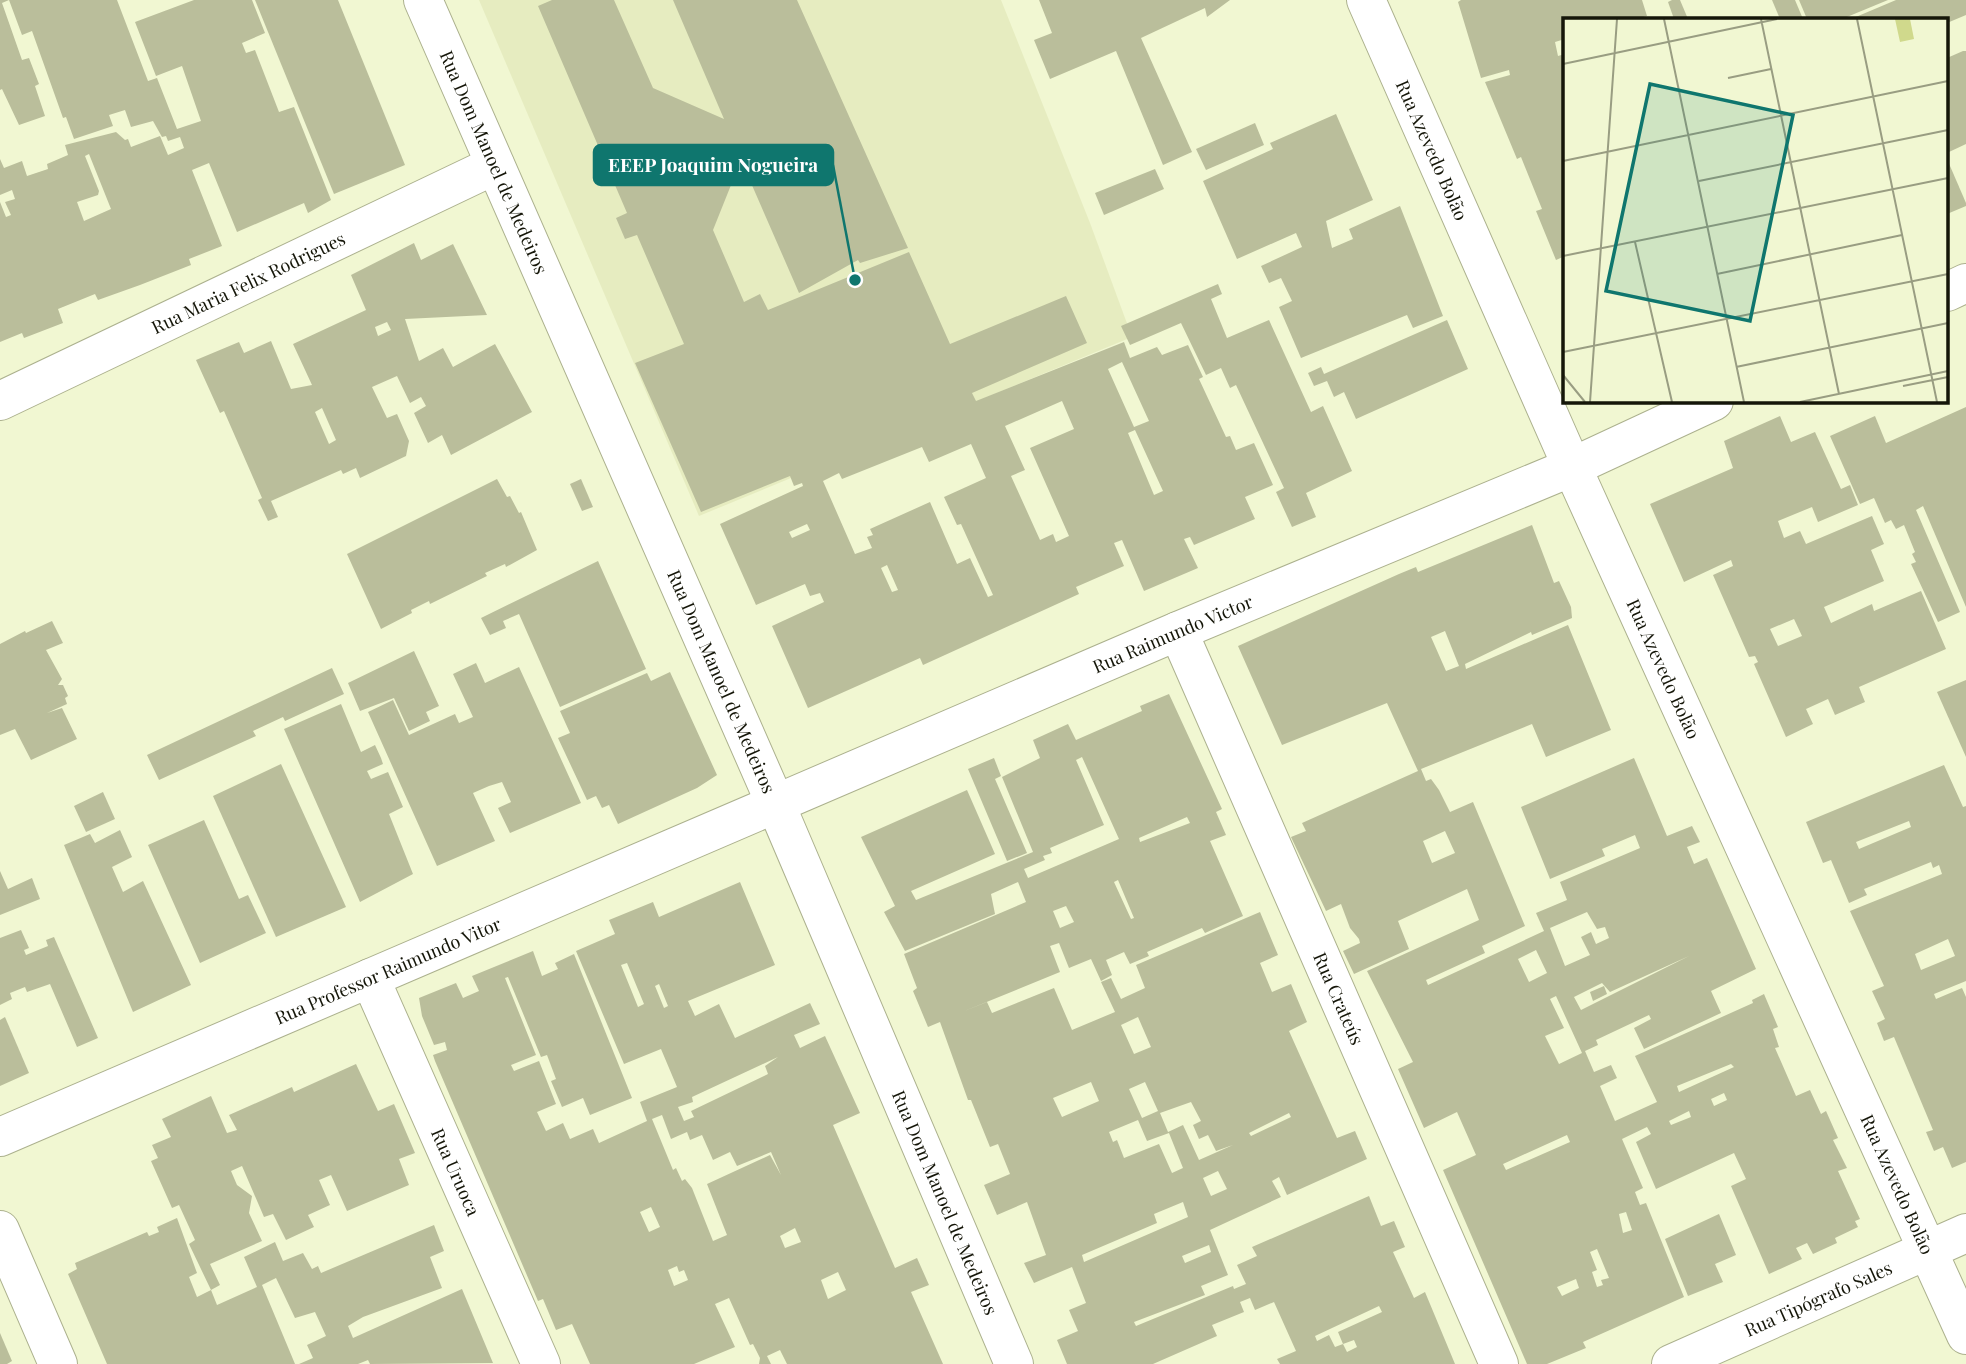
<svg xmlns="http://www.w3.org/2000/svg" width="1966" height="1364" font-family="'Playfair Display',serif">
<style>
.built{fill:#e6ecc0}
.building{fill:#babe9b;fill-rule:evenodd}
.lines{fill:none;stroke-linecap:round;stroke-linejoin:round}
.minor-casing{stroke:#acb18e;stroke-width:40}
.tertiary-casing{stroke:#acb18e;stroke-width:40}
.minor{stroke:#fff;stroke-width:38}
.tertiary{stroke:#fff;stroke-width:38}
.labels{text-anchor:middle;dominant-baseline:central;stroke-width:5;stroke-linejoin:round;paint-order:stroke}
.street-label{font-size:18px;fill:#151609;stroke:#fff}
.inset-road{fill:none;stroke:#999d82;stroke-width:2}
.view{fill:#0f766e;fill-opacity:0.15;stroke:#0f766e;stroke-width:3.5}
.inset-edge{fill:none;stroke:#151609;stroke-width:3.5}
.leader{fill:none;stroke:#0f766e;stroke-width:2.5}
.callout-dot{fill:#0f766e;stroke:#fff;stroke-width:2.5}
.callout{fill:#0f766e;stroke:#0f766e;stroke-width:2.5}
.callout-label{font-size:19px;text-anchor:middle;font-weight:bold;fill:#fff}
</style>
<rect width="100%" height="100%" fill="#f1f7d2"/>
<polygon class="built" points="479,0 1001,0 1090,223 1132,337 699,516"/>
<g class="building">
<polygon points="0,0 9,0 2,3 22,60 29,58 39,84 35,86 45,116 19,125 2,89 0,90"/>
<path d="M9 0H117L148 81 157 78 177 129 201 121 182 66 156 76 135 22 194 0H252L265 33 242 43 246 53 255 50 279 112 294 107 331 200 308 213 304 203 237 232 209 163 192 170 222 246 189 259 191 265 140 285 98 300 95 294 58 309 63 323 24 338 22 333 0 342V202L6 217 11 215 5 202 15 199 12 190 0 195V159L4 168 22 161 27 176 48 169 47 164 68 155 65 145 116 132 125 140 128 139 131 147 160 136 168 155 184 148 180 137 168 141 166 136 162 137 153 121 131 127 125 110 109 115 113 126 74 139 66 117 63 118 32 31 22 35ZM89 154 111 209 84 221 77 202 98 195 99 191 85 156Z"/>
<polygon points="255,0 338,0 405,165 334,194"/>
<path d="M552 0H614L653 88 724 119 673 0H797L908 248 860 263 858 260 799 293 741 160 713 230 744 302 760 294 768 310 909 252 950 344 1066 296 1087 343 972 393 976 401 1124 342 1130 358 1157 347 1162 355 1188 345 1203 377 1199 379 1226 437 1230 436 1236 450 1254 443 1273 485 1245 497 1255 519 1194 545 1190 537 1184 539 1198 568 1144 591 1122 540 1114 543 1124 566 1076 587 1079 594 923 665 920 658 808 708 772 626 824 602 820 593 810 596 805 584 756 605 720 524 803 486 802 483 794 486 790 476 701 512 635 363 684 344 637 235 625 239 616 218 627 213 538 6ZM1122 362 1149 421 1134 427 1108 369ZM1062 401 1074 429 1030 448 1069 536 1056 542 1053 534 1040 540 1011 476 1025 470 1005 426ZM1135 430 1163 491 1154 495 1128 433ZM971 444 986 478 944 497 957 525 961 524 993 595 988 597 970 558 957 564 930 502 870 529 873 535 867 537 872 548 855 554 823 481 839 473 842 479 922 447 929 462ZM807 524 810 530 792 538 789 532ZM887 565 898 590 892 592 881 568Z"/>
<polygon points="1039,0 1230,0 1207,17 1205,8 1141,38 1192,152 1163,165 1116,51 1050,79 1034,40 1052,33"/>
<polygon points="1461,0 1642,0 1647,16 1636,19 1565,19 1565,39 1555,42 1558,56 1565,54 1565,256 1556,260 1536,211 1542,209 1521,157 1517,159 1485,82 1510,75 1509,70 1481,78 1458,2"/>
<polygon points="1672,0 1680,0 1688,19 1674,19 1668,2"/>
<polygon points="1772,0 1795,0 1803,19 1780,19"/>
<polygon points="1799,0 1888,0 1842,19 1807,19"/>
<polygon points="1896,0 1966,0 1966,15 1947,23 1947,19 1851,19"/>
<polygon points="1963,51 1966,51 1966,144 1949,152 1947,58"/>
<polygon points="1336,114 1373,200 1326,221 1332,248 1353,239 1349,229 1400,206 1443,316 1413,328 1407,315 1301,358 1279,307 1292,301 1281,278 1269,283 1261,266 1302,247 1296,233 1237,259 1203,181 1273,149 1270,143"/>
<polygon points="1255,123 1264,145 1206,170 1196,149"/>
<polygon points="1947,159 1966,203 1966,206 1947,214"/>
<polygon points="1155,169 1164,189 1104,215 1095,193"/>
<path d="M414 243 421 260 453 244 487 315 405 319 419 361 443 348 453 367 495 344 532 412 451 455 442 435 428 443 414 413 426 406 421 397 410 403 397 376 372 387 387 418 397 414 409 441 406 456 360 478 356 468 343 474 341 470 271 501 278 517 268 521 258 500 262 498 224 411 220 413 196 360 239 342 244 353 271 341 291 389 312 385 293 344 366 310 351 275ZM387 322 391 330 378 336 375 327ZM322 408 336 440 329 444 315 412Z"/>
<polygon points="1218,284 1222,294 1211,299 1227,338 1269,320 1311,412 1323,406 1352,471 1306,493 1316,517 1292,527 1276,492 1284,488 1236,385 1230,388 1221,368 1206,375 1181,323 1130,345 1121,326"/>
<polygon points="1447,320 1468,369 1356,419 1344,392 1334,397 1327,381 1314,386 1308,373 1321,367 1324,374"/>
<polygon points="1966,407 1966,607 1923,506 1916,510 1960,612 1938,622 1911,564 1916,562 1912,554 1915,552 1904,525 1896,529 1891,520 1885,523 1874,498 1860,504 1830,436 1875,416 1886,443"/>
<path d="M1780 416 1791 442 1815 432 1841 489 1850 485 1858 505 1818 522 1812 507 1778 521 1784 538 1800 531 1806 544 1872 516 1884 544 1871 550 1884 581 1824 607 1831 623 1872 604 1874 611 1921 591 1946 649 1859 687 1865 702 1835 715 1828 699 1806 709 1813 724 1786 737 1754 664 1758 662 1755 656 1749 657 1713 575 1733 566 1731 560 1684 582 1650 504 1733 468 1724 441ZM1794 619 1802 636 1778 646 1770 629Z"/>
<polygon points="497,479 507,497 510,496 519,513 521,512 537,550 506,567 505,564 485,573 487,576 430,604 429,601 411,610 412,613 381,629 347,554"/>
<polygon points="581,479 593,507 582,511 570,484"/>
<path d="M1532 525 1554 583 1559 581 1571 607 1572 618 1532 635 1531 632 1465 664 1466 669 1568 625 1611 730 1546 757 1532 724 1421 769 1426 781 1431 779 1439 790 1450 812 1473 802 1525 926 1482 946 1485 953 1426 980 1428 985 1544 931 1536 913 1567 900 1560 882 1640 848 1635 835 1602 849 1605 856 1550 879 1521 807 1634 758 1667 836 1692 826 1700 842 1687 847 1694 864 1707 858 1756 969 1711 991 1721 1013 1644 1049 1634 1028 1651 1019 1649 1015 1596 1040 1598 1045 1585 1051 1594 1072 1611 1065 1617 1078 1600 1086 1615 1121 1657 1102 1635 1056 1753 1003 1752 1000 1764 994 1778 1027 1773 1029 1779 1047 1775 1048 1796 1096 1810 1090 1821 1114 1826 1111 1838 1138 1833 1140 1847 1168 1838 1171 1860 1219 1855 1221 1858 1227 1835 1238 1837 1243 1813 1254 1807 1243 1796 1248 1802 1259 1769 1274 1731 1186 1746 1179 1734 1153 1656 1189 1636 1142 1651 1134 1647 1127 1622 1139 1643 1188 1635 1192 1640 1205 1646 1203 1684 1297 1583 1342 1586 1348 1547 1364H1527L1443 1170 1476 1155 1457 1112 1424 1128 1398 1069 1413 1062 1367 971 1479 920 1467 889 1398 921 1409 949 1354 974 1343 951 1360 943 1359 939 1350 928 1341 904 1326 911 1291 837 1306 831 1302 823 1418 771 1387 703 1282 745 1238 646 1399 574 1416 567 1418 572ZM1445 631 1459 666 1446 671 1431 637ZM1445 831 1455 853 1432 863 1423 841ZM1587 912 1597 929 1605 927 1609 938 1596 944 1591 932 1581 937 1590 955 1565 966 1550 928ZM1536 950 1547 973 1529 982 1518 959ZM1689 956 1581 1010 1574 997 1602 983 1610 992ZM1556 996 1582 1053 1559 1064 1545 1036 1564 1028 1550 999ZM1731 1064 1734 1067 1679 1092 1677 1086ZM1724 1093 1727 1100 1714 1106 1711 1099ZM1689 1111 1691 1117 1671 1125 1669 1121ZM1567 1135 1570 1142 1506 1170 1503 1164ZM1626 1212 1632 1230 1623 1233 1619 1214ZM1597 1249 1609 1278 1601 1280 1603 1285 1597 1287 1592 1272 1597 1270 1590 1252ZM1576 1279 1579 1288 1562 1296 1557 1287Z"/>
<polygon points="598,561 646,669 560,707 519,614 503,621 506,628 490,635 481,618"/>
<polygon points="52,621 63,643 46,650 62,679 58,685 63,685 68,696 65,698 67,704 47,713 62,708 77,739 31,760 15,729 0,735 0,644 25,631 26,633"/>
<polygon points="414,651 439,706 426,712 430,721 409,731 394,698 360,711 348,683"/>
<polygon points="476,663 485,683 519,667 581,803 510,833 498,808 511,802 502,782 489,786 473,793 495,841 437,866 368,712 393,700 409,735 455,714 459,723 473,717 453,674"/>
<polygon points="332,668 344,694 285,721 283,717 253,731 256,736 159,780 147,755"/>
<polygon points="670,672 717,775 697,788 618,824 609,805 602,808 596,796 587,800 558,738 570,733 560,711 647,673 651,681"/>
<polygon points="1966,680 1966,757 1937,692"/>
<path d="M1169 694 1222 809 1216 812 1226 835 1210 841 1243 916 1205 933 1202 928 1147 952 1149 956 1130 964 1124 952 1106 960 1112 975 1101 981 1091 959 1069 968 1059 943 1050 946 1060 972 962 1012 987 1002 992 1013 1054 988 1072 1030 1115 1012 1101 982 1111 978 1121 999 1145 988 1136 965 1260 912 1278 955 1260 963 1272 992 1291 984 1307 1022 1289 1031 1337 1138 1355 1131 1367 1159 1287 1195 1279 1177 1272 1181 1281 1197 1210 1230 1228 1275 1201 1286 1205 1295 1134 1322 1136 1326 1233 1286 1234 1289 1246 1284 1237 1265 1257 1256 1252 1247 1369 1196 1381 1226 1394 1221 1405 1247 1393 1252 1414 1298 1425 1292 1455 1364H1280L1277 1359 1296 1351 1274 1302 1255 1310 1250 1298 1240 1302 1244 1312 1212 1325 1217 1336 1153 1364H1067L1057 1340 1078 1331 1069 1310 1086 1303 1072 1267 1034 1283 1024 1263 1046 1255 1027 1202 997 1215 984 1185 1010 1174 998 1144 990 1147 971 1100H968L940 1022 928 1027 913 991 917 988 904 954 1026 902 1018 882 991 894 995 914 905 951 884 912 895 906 861 837 967 790 995 854 911 891 916 900 1033 852 1002 777 1040 758 1033 740 1068 724 1076 740 1142 711 1140 706ZM1082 757 1119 839 1028 878 1024 869 1045 860 1043 856 1052 853 1050 848 1104 825 1076 760ZM1187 817 1190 823 1140 842 1139 838ZM1118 880 1134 918 1131 919 1114 882ZM1066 906 1074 922 1060 928 1053 911ZM1138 1017 1151 1047 1134 1054 1121 1025ZM1091 1082 1099 1101 1062 1117 1053 1098ZM1145 1082 1158 1111 1142 1118 1129 1089ZM1191 1102 1201 1121 1193 1125 1199 1139 1208 1135 1216 1151 1233 1145 1199 1160 1183 1125 1168 1132 1160 1113ZM1289 1113 1291 1117 1251 1136 1249 1133ZM1138 1120 1147 1141 1169 1133 1183 1168 1172 1173 1159 1144 1124 1158 1117 1140 1113 1142 1109 1132ZM1218 1171 1227 1189 1211 1196 1203 1178ZM1183 1202 1188 1217 1084 1262 1082 1255 1157 1223 1154 1214ZM1209 1245 1211 1252 1185 1263 1182 1256ZM1379 1306 1382 1312 1338 1332 1343 1344 1335 1347 1329 1335 1317 1341 1315 1336ZM1354 1340 1357 1347 1347 1352 1343 1344Z"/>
<polygon points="341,704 361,752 375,745 381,758 383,764 367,771 371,779 388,772 403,807 389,814 413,874 360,902 284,729"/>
<polygon points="994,758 1001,776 995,779 1027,853 1007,861 968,769"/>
<polygon points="281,764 346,907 276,937 213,796"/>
<path d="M1944 765 1963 807 1966 806V981L1934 994 1936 999 1962 988 1966 997V1162L1952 1168 1943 1147 1934 1151 1926 1132 1933 1130 1894 1037 1884 1041 1877 1023 1885 1019 1872 991 1884 986 1850 911 1942 874 1939 865 1933 868 1931 862 1864 889 1867 895 1849 903 1831 860 1823 863 1806 822ZM1909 821 1911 827 1859 849 1856 842ZM1948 939 1955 956 1921 970 1915 954Z"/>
<polygon points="103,792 115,819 86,832 74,806"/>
<polygon points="204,820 239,899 248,895 266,933 200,963 148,845"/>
<polygon points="120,830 132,857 112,867 123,892 143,881 191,985 133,1012 64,845 90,834 95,843"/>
<polygon points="0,871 8,889 32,878 40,899 0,915"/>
<path d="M740 882 775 965 688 1001 695 1016 719 1004 735 1038 810 1003 820 1024 794 1035 800 1048 825 1036 860 1113 833 1125 895 1268 917 1258 929 1285 911 1292 943 1364H787L780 1350 767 1356 771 1364H759L760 1358 753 1344 750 1345 729 1298 715 1304 735 1347 694 1364H590L572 1324 556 1330 543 1299 538 1301 435 1061 433 1055 447 1050 445 1042 434 1045 422 1016 419 998 456 983 463 998 479 991 472 976 533 951 542 976 558 969 555 963 574 954 632 1098 590 1115 583 1098 562 1107 551 1081 556 1079 547 1055 541 1057 508 977 505 978 536 1055 511 1065 514 1071 539 1061 556 1104 537 1112 546 1131 563 1123 570 1139 593 1129 599 1143 647 1121 640 1102 677 1087 661 1049 624 1064 576 951 615 934 609 920 653 902 659 917ZM627 963 644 1004 638 1007 621 965ZM659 984 668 1006 664 1008 655 986ZM778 1057 765 1066 768 1074 691 1111 694 1117 684 1121 678 1107 693 1102 692 1097ZM662 1115 671 1139 687 1132 690 1140 702 1135 713 1160 730 1152 737 1166 771 1152 781 1175 770 1155 707 1184 727 1235 713 1241 692 1188 685 1179 682 1181 676 1168 673 1170 652 1119ZM651 1207 660 1227 649 1232 640 1212ZM795 1228 801 1242 785 1248 780 1236ZM677 1266 679 1272 684 1270 688 1280 674 1286 668 1270ZM838 1272 846 1290 828 1299 821 1280Z"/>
<polygon points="21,930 29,948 24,950 26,955 48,946 46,940 54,937 98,1038 77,1047 50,984 27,992 25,987 10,993 12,999 0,1005 0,938"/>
<polygon points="1604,986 1607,994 1593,1001 1590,992"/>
<polygon points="5,1017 29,1073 0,1086 0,1020"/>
<polygon points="356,1064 378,1111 394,1104 415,1153 399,1159 409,1185 347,1211 331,1175 319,1180 330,1205 308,1215 314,1227 286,1240 273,1214 264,1217 242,1166 231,1171 237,1185 252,1196 249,1213 262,1241 210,1264 220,1285 211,1290 217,1305 257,1287 244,1257 275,1242 283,1261 303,1253 312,1269 318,1266 321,1273 434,1225 444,1251 430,1257 442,1288 363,1317 348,1326 353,1338 462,1289 493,1363 370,1364 368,1360 358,1364 299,1364 313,1358 307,1345 326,1336 315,1312 295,1318 276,1278 262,1285 295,1364 107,1364 68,1274 77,1269 75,1263 147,1232 149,1236 159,1232 157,1227 177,1218 197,1273 189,1277 197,1297 211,1290 189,1244 195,1240 179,1205 172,1208 151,1161 158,1158 152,1145 171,1137 162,1119 211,1096 227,1133 237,1130 229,1115 292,1087 294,1092"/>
<polygon points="1719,1214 1736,1255 1715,1264 1723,1282 1688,1296 1665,1239"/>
<polygon points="0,1333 12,1361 7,1364 0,1364"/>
</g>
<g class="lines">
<defs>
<g id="minor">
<path id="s1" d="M423 0 776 805 1014 1364"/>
<polyline points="1947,292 1966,283"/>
<path id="s2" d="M0 401 495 165"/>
<path id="s3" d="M1178 631 1499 1364"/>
<path id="s4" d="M370 978 541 1364"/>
<path id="s5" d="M0 1137 1178 631 1572 467 1714 401"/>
<polyline points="0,1230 58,1364"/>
<path id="s6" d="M1671 1364 1966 1233"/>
</g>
<g id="tertiary">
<path id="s7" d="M1366 0 1572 467 1966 1335"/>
</g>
</defs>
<use href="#minor" class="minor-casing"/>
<use href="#tertiary" class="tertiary-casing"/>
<use href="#minor" class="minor"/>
<use href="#tertiary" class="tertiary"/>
</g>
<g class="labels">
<g class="street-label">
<text stroke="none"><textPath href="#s7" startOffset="164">Rua Azevedo Bolão</textPath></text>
<text stroke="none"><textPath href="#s1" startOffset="177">Rua Dom Manoel de Medeiros</textPath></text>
<text stroke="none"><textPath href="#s2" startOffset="275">Rua Maria Felix Rodrigues</textPath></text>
<text stroke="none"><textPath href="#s5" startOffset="1276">Rua Raimundo Victor</textPath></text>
<text stroke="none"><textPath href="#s7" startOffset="732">Rua Azevedo Bolão</textPath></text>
<text stroke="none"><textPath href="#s1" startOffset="744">Rua Dom Manoel de Medeiros</textPath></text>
<text stroke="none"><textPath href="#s5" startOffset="422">Rua Professor Raimundo Vitor</textPath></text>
<text stroke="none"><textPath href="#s3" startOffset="401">Rua Crateús</textPath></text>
<text stroke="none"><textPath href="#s4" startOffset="212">Rua Uruoca</textPath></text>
<text stroke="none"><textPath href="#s7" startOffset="1298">Rua Azevedo Bolão</textPath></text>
<text stroke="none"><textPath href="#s1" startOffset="1311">Rua Dom Manoel de Medeiros</textPath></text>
<text stroke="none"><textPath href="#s6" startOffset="161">Rua Tipógrafo Sales</textPath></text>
</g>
</g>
<g transform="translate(1563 18)">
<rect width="385" height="385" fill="#f1f7d2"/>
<path d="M332 1H347L351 21 337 24Z" fill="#d0d98c"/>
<path class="inset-road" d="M101 1 181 384M198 1 276 376M294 1 374 384M0 46 214 1M165 60 208 51M0 143 385 63M136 163 385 112M72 224 109 384M0 238 385 160M154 256 339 217M0 334 385 256M173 349 385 305M0 357 22 384M340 368 385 359M27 384 54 1M237 384 385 353"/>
<path class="view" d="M87 66 230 97 187 303 43 273Z"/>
<rect width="385" height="385" class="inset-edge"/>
</g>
<path class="leader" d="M855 280L833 165"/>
<circle class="callout-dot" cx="855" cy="280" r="7"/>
<rect class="callout" x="594" y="145" width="239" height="40" rx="7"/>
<g class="callout-label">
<text x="713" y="172">EEEP Joaquim Nogueira</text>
</g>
</svg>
